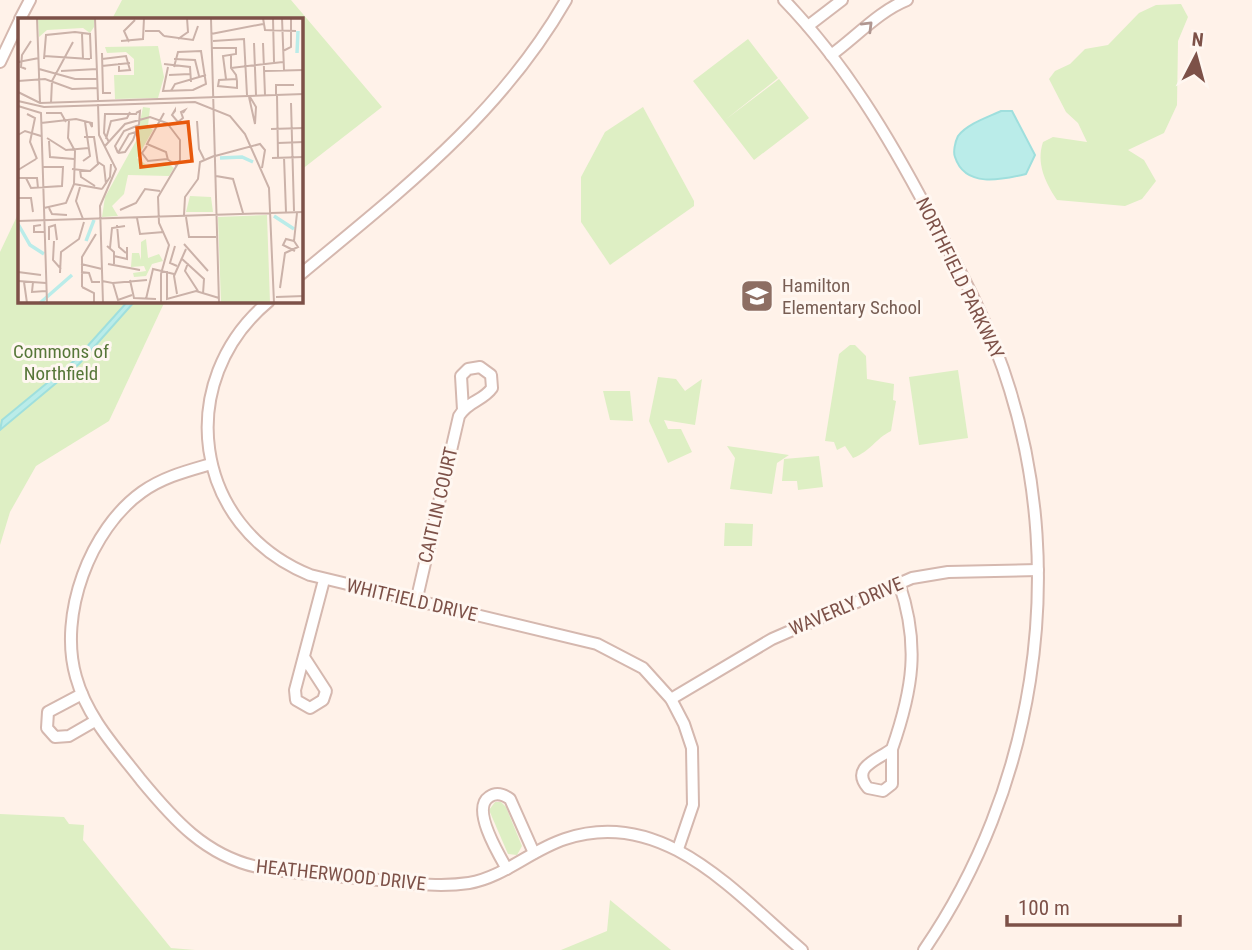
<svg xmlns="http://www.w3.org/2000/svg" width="1252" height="950" font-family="'Roboto Condensed',sans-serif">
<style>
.green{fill:#deefc4}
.water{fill:#baece9;stroke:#9fdfdd;stroke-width:2}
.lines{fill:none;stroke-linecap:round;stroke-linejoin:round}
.minor-casing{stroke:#d5b8af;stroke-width:14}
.minor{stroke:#fff;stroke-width:10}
.oneway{stroke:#b19791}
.labels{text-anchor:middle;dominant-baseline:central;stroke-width:6;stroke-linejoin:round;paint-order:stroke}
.street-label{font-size:19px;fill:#7d5148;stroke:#fff7f1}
.education-label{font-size:19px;fill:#785e54;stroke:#fff7f1;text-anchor:start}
.park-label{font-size:19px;fill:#577739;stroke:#fff7f1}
.inset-river{fill:none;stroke:#baece9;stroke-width:3.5}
.inset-road{fill:none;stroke:#cbb2a9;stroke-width:2}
.view{fill:#e8590c;fill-opacity:0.15;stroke:#e8590c;stroke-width:3.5}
.inset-edge{fill:none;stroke:#7d5148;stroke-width:3.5}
</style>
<rect width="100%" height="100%" fill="#fff2e9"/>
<g class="green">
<polygon points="122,0 291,0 382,107 301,170 301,19 112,19"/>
<path d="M1181 4 1188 17 1178 41 1177 105 1164 133 1128 150 1144 160 1156 181 1142 199 1125 206 1057 200C1045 182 1036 163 1043 142L1053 137 1087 142 1078 123 1066 112 1049 79 1055 71 1070 64 1085 49 1108 45 1139 13 1156 5Z"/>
<polygon points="748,39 778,78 725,120 779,79 809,118 754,160 693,81"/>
<polygon points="643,107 694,201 694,206 610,265 581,222 581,177 605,132"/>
<polygon points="19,212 19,301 165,301 109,421 36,466 10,512 0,545 0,252"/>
<path d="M850 345H855L866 356 867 379 894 384 893 400 896 401 891 431C875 439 871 451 853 458L845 446 837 450 834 442 825 441 839 354Z"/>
<polygon points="958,370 968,438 919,445 909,377"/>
<polygon points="658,377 676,379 685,391 702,379 695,425 664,420 668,429 681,429 692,452 668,463 649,421"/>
<polygon points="603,391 630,391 633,421 610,420"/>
<polygon points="727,446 789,455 777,463 772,494 730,489 735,458"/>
<polygon points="819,456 823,487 798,490 797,481 782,481 784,459"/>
<polygon points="725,523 753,524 752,546 724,546"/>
<polygon points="495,802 501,802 506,807 522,846 517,855 508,854 489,810"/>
<polygon points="0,814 64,817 69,824 84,825 83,840 171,948 195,950 0,950"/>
<polygon points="610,900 671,950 561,950 607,931"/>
</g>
<g class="water">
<path d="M1001 111H1012L1035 155 1026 174C1001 180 965 188 955 157 953 152 955 142 958 136 967 124 988 117 1001 111Z"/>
<polygon points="128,301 135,301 79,364 0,430 2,420 75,360"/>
</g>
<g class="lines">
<defs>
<g id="minor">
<path d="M784 0C844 62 889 137 929 213 960 270 991 327 1010 390 1068 577 1034 790 924 950"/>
<polyline points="20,19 30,0"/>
<polyline points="808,26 842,0"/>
<path d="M831 55C856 37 879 11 907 0"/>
<polyline points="0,62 19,22"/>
<path d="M301 274C402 190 500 115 566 0"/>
<path d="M269 301C173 381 192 527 310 575L597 644 643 668 671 699 684 724 692 748 693 805 678 849"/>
<path d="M211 464C187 471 163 477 142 492 90 529 58 615 76 677 87 717 116 748 141 780 174 820 205 855 257 867 294 874 331 875 368 879 401 882 436 888 469 883 504 877 531 850 565 839 663 806 735 893 802 950"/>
<path d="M416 602 459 416C468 401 483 401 492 388L491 375 480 367 468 369 461 376 463 410"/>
<polyline points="304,657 326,691 323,700 310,708 296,700 295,690 324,580"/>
<polyline points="82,694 48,712 47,728 55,737 69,736 95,721"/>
<polyline points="671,699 772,639 912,578 948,572 1038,570"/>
<path d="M892 749V784L883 791 868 788C850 767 878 760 892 749 913 689 920 644 899 583"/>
<path d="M507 869C499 855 471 809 489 797 496 792 503 794 510 799L534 853"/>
</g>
</defs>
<use href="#minor" class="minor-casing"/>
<use href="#minor" class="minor"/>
</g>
<defs><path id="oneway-chevron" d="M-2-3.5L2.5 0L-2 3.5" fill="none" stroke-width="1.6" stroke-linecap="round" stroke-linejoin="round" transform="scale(1.75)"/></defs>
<use class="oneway" href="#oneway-chevron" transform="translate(868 26) rotate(-45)"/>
<defs>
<symbol id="school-square" viewBox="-11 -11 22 22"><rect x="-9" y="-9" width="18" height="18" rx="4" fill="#8d6e63" stroke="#fff7f1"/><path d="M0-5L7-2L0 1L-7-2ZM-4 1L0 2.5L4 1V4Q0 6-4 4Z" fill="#fff"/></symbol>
</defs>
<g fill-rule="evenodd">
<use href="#school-square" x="738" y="277" width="38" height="38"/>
</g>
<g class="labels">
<g class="street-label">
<text transform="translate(960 278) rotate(64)">NORTHFIELD PARKWAY</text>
<text transform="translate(438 505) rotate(-77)">CAITLIN COURT</text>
<text transform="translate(412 600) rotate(13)">WHITFIELD DRIVE</text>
<text transform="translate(846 606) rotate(-23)">WAVERLY DRIVE</text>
<text transform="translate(341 875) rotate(6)">HEATHERWOOD DRIVE</text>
</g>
<g class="education-label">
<text x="782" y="285">Hamilton<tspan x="782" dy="22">Elementary School</tspan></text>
</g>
<g class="park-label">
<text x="61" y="351">Commons of<tspan x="61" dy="22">Northfield</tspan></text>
</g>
</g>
<g transform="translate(18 18)">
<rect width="285" height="285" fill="#fff2e9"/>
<path d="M20 0H76V9L72 15 65 10 29 12 21 19ZM140 28 146 59 140 80 97 81 96 57H116V41L108 34 89 35 87 29ZM125 89 132 90 130 108 135 112 119 140 130 148 148 144 156 150 151 158 110 157 106 176 94 188 100 198 84 199 87 179 118 123ZM172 178 193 179 195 194H168ZM249 197 252 285H203L200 199ZM128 221 130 240 141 236 145 243 134 246 128 258 116 259 115 255 128 253 126 248 113 249 114 235H121L123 242V224Z" fill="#deefc4"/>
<path class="inset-river" d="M279 35 280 13M202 140 224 139 235 144M256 198 276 211M0 206 12 227 26 236M68 223 76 202M22 285 54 257"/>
<path class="inset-road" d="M19 0 22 85M77 0 80 82M245 0 247 12 278 13M255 0 256 44M264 0 266 52M193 1 201 285M127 13H141L146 18M64 16 65 41M193 16 245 6M146 18 175 22 180 8M160 21 170 14 169 0M103 23 125 21 126 0M195 23 226 21 229 77M111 24 106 13 117 2M236 25 238 77M245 25 247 77M194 30H218V36L205 38 208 61M265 33 273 29V0M84 35 85 75H93M213 37V50L218 57 219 63V70L200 68 201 62 219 61M26 38 72 41M26 41 28 17 57 14 72 16 73 41M84 41 108 38 112 52 101 53V45M156 41 177 42 181 58M0 44 21 40M146 46 172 49 173 64M84 48 112 45M150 49 145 73 175 72 188 66 183 33 160 34 156 49M213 50 265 44M8 51 3 49 4 37 13 23M21 51 57 61H79M43 53 79 51M247 53 286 52M151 57 172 56M0 63 27 61 54 71 79 70M153 73 157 66 188 57M0 74 22 85 286 76M258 77V67H276M259 77 260 139M231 79 237 106 238 89 232 79M0 83 26 89 177 84 212 98 227 116 251 170 256 285M33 85 34 63 55 24M273 85 276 193M80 86 81 117 98 151 82 188 85 285M0 88 23 95 29 285M28 95H43L48 104M146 95 129 126 148 134 150 142M9 96 17 100 12 124 19 141M154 97 157 92V93L154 97 160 104 165 100 163 94 167 92 165 95M51 102 50 120 57 133 56 166M179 103 181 131 186 141M23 105 58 101 74 105V109L72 105M253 111 286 110M0 117 7 113 23 118M29 120 48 132 71 130M88 121 93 103 109 100 112 94M31 123 32 139 56 141M91 124 86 115 87 96H119M260 125 286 124M87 128 107 106 132 99 149 105 162 122V142L140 179 141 205 151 227 143 256V285M129 128 124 135 130 143 149 141 158 147M100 135 107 134 115 122 121 106 122 93 118 95M100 135 97 128 106 113 121 107M100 135 111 116 118 114M197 138 242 126 247 132 244 150M266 139 268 194M254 140 286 139M65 143 72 138 67 104M80 144 86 148 88 166M54 151 72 153 80 146 76 119H66M0 152 18 141M62 152 63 159 77 168M198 158 215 161 225 195M0 160H19L20 170M8 160 13 170 44 168 45 149H24M56 166 84 171M62 169 58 183 65 201M84 171 92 159 93 146M0 180H13L15 194M26 190 48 185 56 166M31 190 34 196 49 197M102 192 118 185 127 171 142 173M166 197 167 179 180 161 182 144 196 138M168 199 171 219H198M119 200 122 216 146 214M0 203 286 194M23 207 16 208V214H26M99 207 101 229 108 235M31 222V209L37 207 39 222M36 223 35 242 43 251M276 223 268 221 265 227 277 233M276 223 279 195M166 226 190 253M89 228 96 234V246M157 228 152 245 159 248M92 230 94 210 107 208M96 238 109 241V229M163 240 186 261 185 276M170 245 167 253 180 273M63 246 84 251M90 246 122 252M149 253V281L178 273 201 280M0 254 23 257M63 254 71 255 74 264H82M42 255 43 234 61 221 66 204M112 262 116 280 138 281M0 263 28 265M84 263 95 265 100 282 114 277M6 264 9 285M15 264 14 274 28 273M95 265 129 262M64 269V239L78 216M64 269 76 275V285M262 270 267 235 280 229 276 223M159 276 156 258 168 231M258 279 286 278M128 281 135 251 156 256"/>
<path class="view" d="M170 104 174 143 123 149 119 110Z"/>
<rect width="285" height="285" class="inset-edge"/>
</g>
<g transform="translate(1196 56) rotate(6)" stroke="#fff7f1" stroke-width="5" paint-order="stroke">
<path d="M0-5L12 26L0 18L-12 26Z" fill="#7d5148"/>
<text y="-10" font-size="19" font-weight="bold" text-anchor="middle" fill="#7d5148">N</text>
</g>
<path d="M1007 915v10h173v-10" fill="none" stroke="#7d5148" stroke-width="3.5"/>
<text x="1018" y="915" font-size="21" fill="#7d5148" stroke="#fff7f1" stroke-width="5" paint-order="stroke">100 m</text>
</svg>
